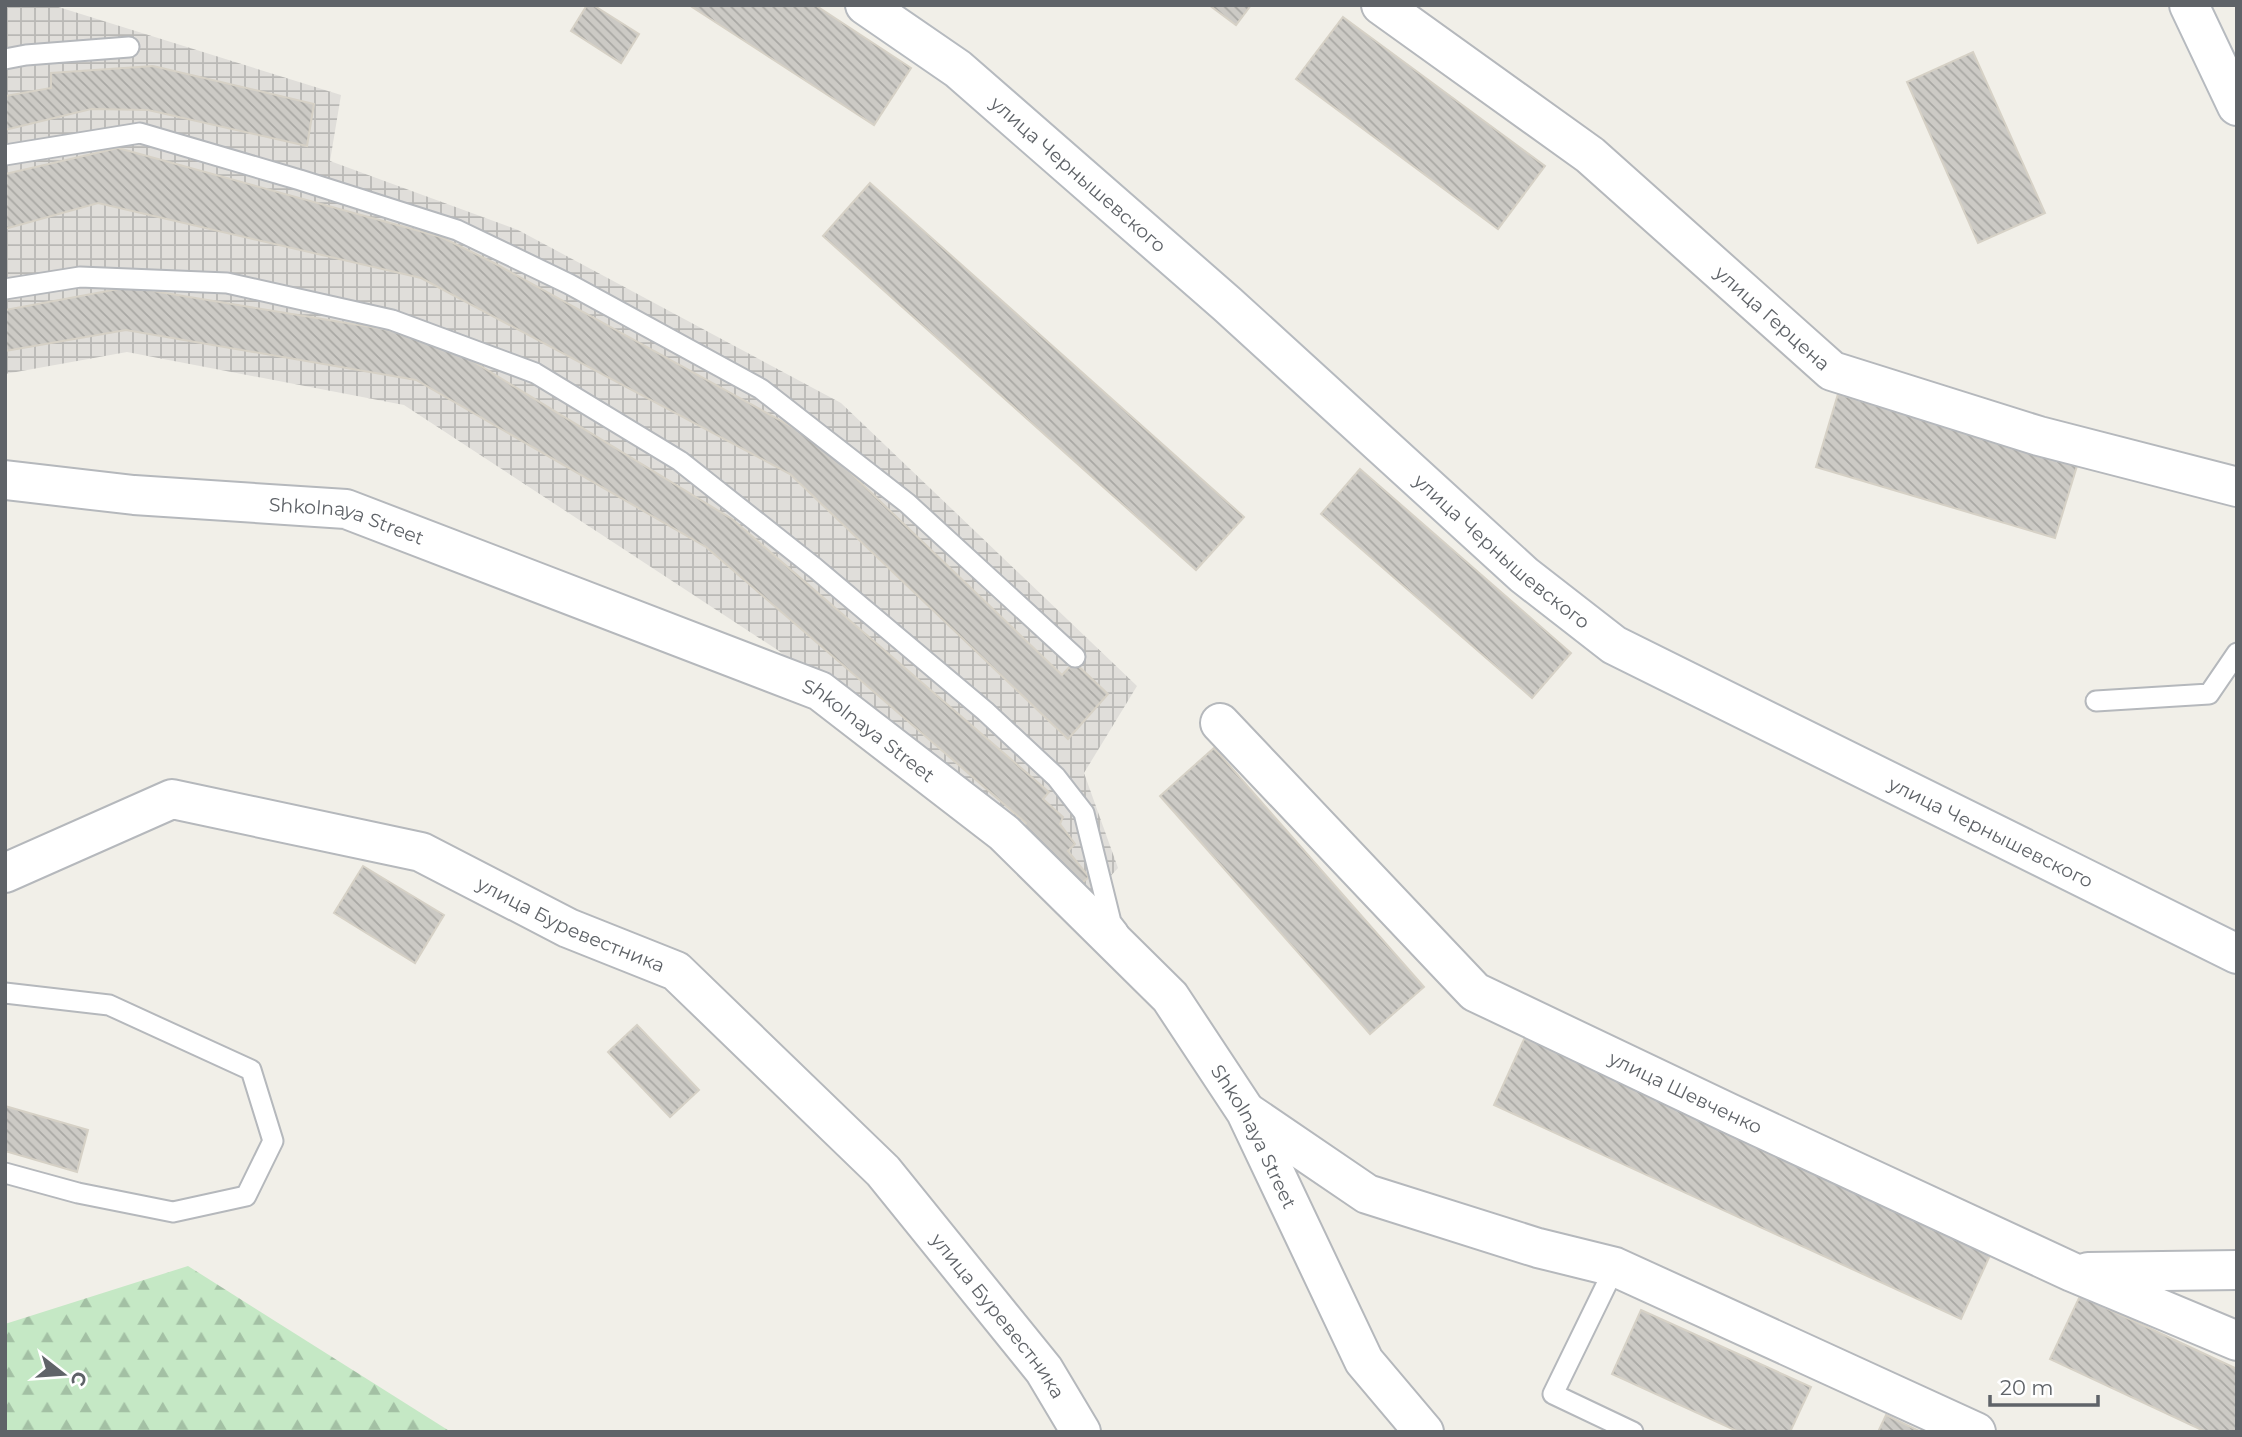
<svg xmlns="http://www.w3.org/2000/svg" width="2242" height="1437" font-family="Montserrat,sans-serif">
<style>
.industrial{fill:url(#industrial-grid)}
.forest{fill:url(#forest-firs)}
.building{fill:url(#building-back-hatch);stroke:#d6d1c6;stroke-width:2}
.lines{fill:none;stroke-linecap:round;stroke-linejoin:round}
.lane-casing{stroke:#b5b8bc;stroke-width:23}
.street-casing{stroke:#b5b8bc;stroke-width:42}
.secondary-casing{stroke:#b6babf;stroke-width:42}
.lane{stroke:#fff;stroke-width:19}
.street{stroke:#fff;stroke-width:38}
.secondary{stroke:#fff;stroke-width:38}
.labels{text-anchor:middle;dominant-baseline:central;stroke-width:5;stroke-linejoin:round;paint-order:stroke}
.street-label{font-size:19px;fill:#5f6368;stroke:#fff}
</style>
<defs>
<pattern id="industrial-grid" width="8" height="8" patternUnits="userSpaceOnUse" patternTransform="scale(1.75)"><rect width="8" height="8" fill="#e0deda"/><path d="M0 4h8M4 0v8" fill="none" stroke="#b9b8b5"/></pattern>
<pattern id="forest-firs" width="22" height="20" patternUnits="userSpaceOnUse" patternTransform="scale(1.75)"><rect width="22" height="20" fill="#c5e8c5"/><path d="M5 1l3.5 6h-7zM16 11l3.5 6h-7z" fill="#a3c0a4"/></pattern>
<pattern id="building-back-hatch" width="6" height="6" patternUnits="userSpaceOnUse" patternTransform="scale(1.75)"><rect width="6" height="6" fill="#cccac5"/><path d="M-1 5l2 2M0 0l6 6M5-1l2 2" fill="none" stroke="#a9a8a4"/></pattern>
</defs>
<rect width="100%" height="100%" fill="#f1efe8"/>
<polygon class="industrial" points="5,5 52,5 341,95 330,161 518,230 841,403 1137,686 1084,773 1118,868 1073,917 779,651 404,405 127,352 5,374"/>
<polygon class="forest" points="188,1266 451,1432 5,1432 5,1324"/>
<g class="building">
<polygon points="587,5 593,5 639,34 621,63 571,31"/>
<polygon points="689,5 815,5 911,68 874,125"/>
<polygon points="1209,5 1251,5 1236,25"/>
<polygon points="1343,17 1545,166 1498,229 1296,79"/>
<polygon points="1973,52 2045,213 1978,243 1907,82"/>
<polygon points="153,66 314,104 307,146 148,110 91,109 5,130 5,96 51,88 51,73"/>
<polygon points="118,148 441,237 494,263 816,440 1062,675 1074,662 1108,694 1068,739 790,474 421,278 98,203 5,229 5,174"/>
<polygon points="870,183 1244,517 1196,570 823,236"/>
<polygon points="129,287 383,329 446,345 732,519 1049,792 1043,799 1063,817 1060,824 1075,844 1068,851 1089,877 1072,891 1023,831 1026,823 706,547 416,380 126,330 5,351 5,310"/>
<polygon points="1838,394 2077,466 2055,538 1816,467"/>
<polygon points="1360,469 1571,653 1532,698 1321,514"/>
<polygon points="1214,748 1424,987 1370,1034 1160,796"/>
<polygon points="363,866 444,915 415,963 334,913"/>
<polygon points="637,1025 699,1090 670,1117 608,1052"/>
<polygon points="1525,1037 1992,1251 1961,1319 1494,1105"/>
<polygon points="5,1106 88,1130 77,1172 5,1151"/>
<polygon points="2080,1296 2237,1369 2237,1432 2206,1432 2050,1359"/>
<polygon points="1641,1310 1811,1387 1790,1432 1739,1432 1612,1374"/>
<polygon points="1886,1415 1921,1432 1878,1432"/>
</g>
<g class="lines">
<defs>
<g id="lane">
<polyline points="5,59 26,55 129,47"/>
<polyline points="5,155 140,133 300,180 457,230 569,284 761,389 907,503 1075,657"/>
<polyline points="5,289 80,277 227,283 392,320 535,373 680,461 815,568 985,711 1056,777 1084,813 1111,922 1118,931"/>
<polyline points="2096,701 2209,694 2237,653"/>
<polyline points="5,993 109,1005 251,1070 273,1141 246,1196 173,1212 78,1193 5,1173"/>
<polyline points="1615,1267 1553,1394 1633,1432"/>
</g>
<g id="street">
<path id="s1" d="M1381 5 1590 155 1832 371 2039 436 2237 487"/>
<path id="s2" d="M5 480 134 495 346 509 820 691 1004 833 1170 997 1246 1112 1364 1361 1424 1432"/>
<path id="s3" d="M1220 723 1475 992 1731 1114 2072 1272 2237 1341"/>
<path id="s4" d="M5 873 172 799 421 852 568 928 676 971 883 1171 1044 1370 1081 1432"/>
<polyline points="1248,1113 1367,1194 1538,1248 1615,1267 1976,1432"/>
<polyline points="2088,1272 2237,1270"/>
</g>
<g id="secondary">
<path id="s5" d="M865 5 958 69 1227 304 1524 575 1614 645 2237 954"/>
<polyline points="2189,5 2237,106"/>
</g>
</defs>
<use href="#lane" class="lane-casing"/>
<use href="#street" class="street-casing"/>
<use href="#secondary" class="secondary-casing"/>
<use href="#lane" class="lane"/>
<use href="#street" class="street"/>
<use href="#secondary" class="secondary"/>
</g>
<g class="labels">
<g class="street-label">
<text stroke="none"><textPath href="#s5" startOffset="273">улица Чернышевского</textPath></text>
<text stroke="none"><textPath href="#s1" startOffset="502">улица Герцена</textPath></text>
<text stroke="none"><textPath href="#s2" startOffset="345">Shkolnaya Street</textPath></text>
<text stroke="none"><textPath href="#s5" startOffset="840">улица Чернышевского</textPath></text>
<text stroke="none"><textPath href="#s2" startOffset="912">Shkolnaya Street</textPath></text>
<text stroke="none"><textPath href="#s5" startOffset="1407">улица Чернышевского</textPath></text>
<text stroke="none"><textPath href="#s4" startOffset="604">улица Буревестника</textPath></text>
<text stroke="none"><textPath href="#s3" startOffset="604">улица Шевченко</textPath></text>
<text stroke="none"><textPath href="#s2" startOffset="1479">Shkolnaya Street</textPath></text>
<text stroke="none"><textPath href="#s4" startOffset="1192">улица Буревестника</textPath></text>
</g>
</g>
<rect width="2242" height="1437" fill="none" stroke="#5f6368" stroke-width="14"/>
<g transform="translate(63 1374) rotate(107)" stroke="#ffffff" stroke-width="5" paint-order="stroke">
<path d="M0-5L12 26L0 18L-12 26Z" fill="#5f6368"/>
<text y="-10" font-size="19" font-weight="bold" text-anchor="middle" fill="#5f6368">С</text>
</g>
<path d="M1990 1395v10h108v-10" fill="none" stroke="#5f6368" stroke-width="3.5"/>
<text x="2000" y="1395" font-size="21" fill="#5f6368" stroke="#ffffff" stroke-width="5" paint-order="stroke">20 m</text>
</svg>
